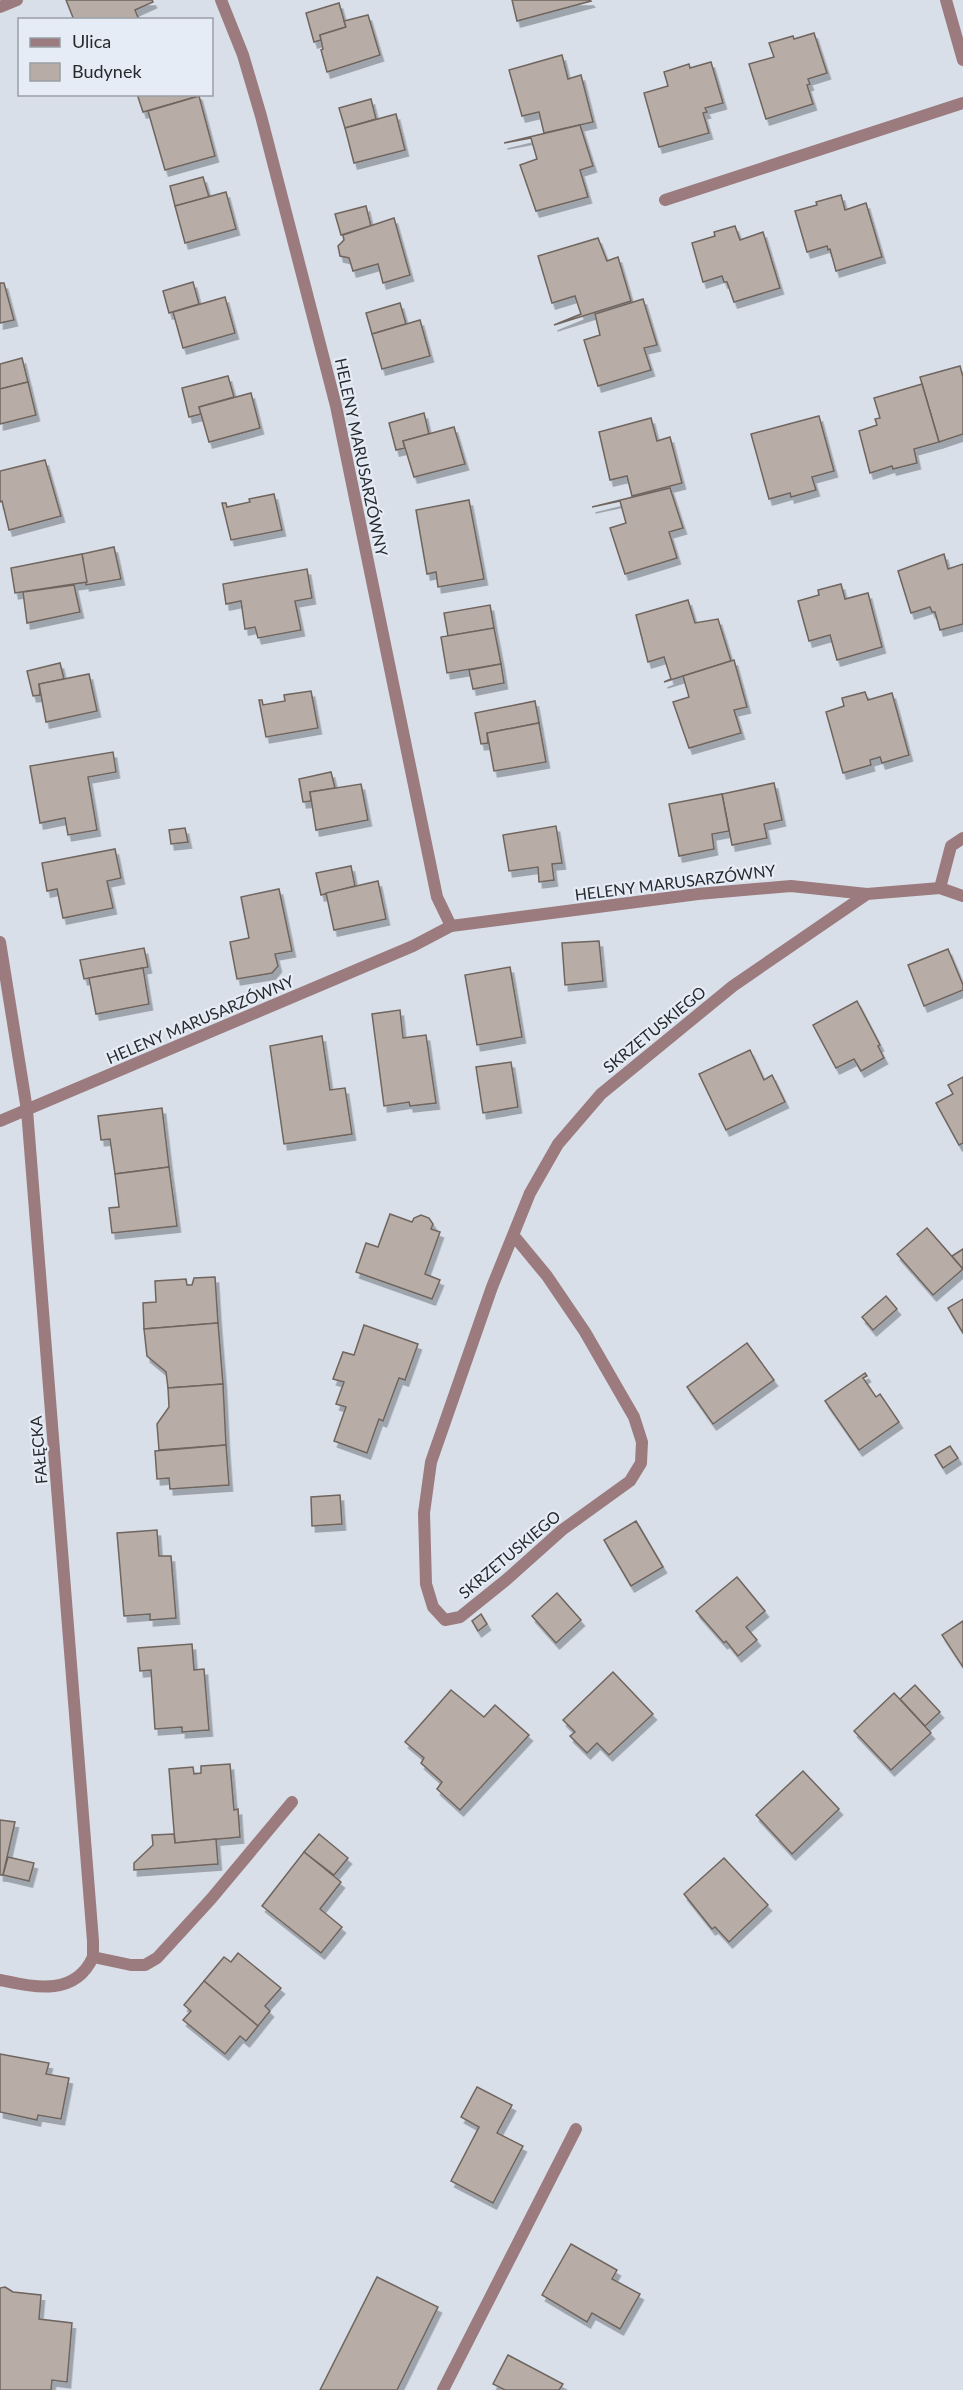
<svg xmlns="http://www.w3.org/2000/svg" width="963" height="2390" font-family="Lato,sans-serif">
<style>
.building{fill:#b7aca6;stroke:#6f655f;stroke-width:1.5;filter:url(#shadow)}
.lines{fill:none;stroke-linecap:round;stroke-linejoin:round}
.lane{stroke:#9b7b7d;stroke-width:12}
.street{stroke:#9b7b7d;stroke-width:12}
.labels{text-anchor:middle;dominant-baseline:central;stroke-width:4.5;stroke-linejoin:round;paint-order:stroke}
.street-label{font-size:16px;fill:#272a2d;stroke:#e5ecf6}
</style>
<defs>
<filter id="shadow"><feDropShadow dx="3.5" dy="6" stdDeviation="0" flood-color="#0004"/></filter>
</defs>
<rect width="100%" height="100%" fill="#d8dfe9"/>
<g class="building">
<polygon points="66,0 152,0 153,2 135,10 139,20 74,20"/>
<polygon points="512,0 590,0 591,1 517,21"/>
<polygon points="339,3 346,27 320,35 321,40 314,42 306,13"/>
<polygon points="368,15 380,55 327,72 321,50 323,49 320,35 346,27 344,21"/>
<polygon points="814,33 827,73 808,79 810,84 807,85 813,104 766,119 749,64 774,57 769,43 793,36 794,39"/>
<polygon points="562,55 568,79 581,75 593,122 544,133 539,112 522,116 509,70"/>
<polygon points="711,62 723,103 705,108 707,112 703,113 709,133 659,147 644,93 668,86 664,72 689,64 690,68"/>
<polygon points="137,94 198,94 199,96 143,112"/>
<polygon points="199,96 215,156 165,170 148,111"/>
<polygon points="371,99 376,119 345,128 339,108"/>
<polygon points="396,114 405,150 354,163 345,128"/>
<polygon points="580,125 593,166 580,170 588,197 536,211 520,165 537,159 531,138 504,143"/>
<polygon points="203,177 209,197 175,206 170,186"/>
<polygon points="226,192 236,229 185,243 175,206"/>
<polygon points="841,195 845,210 866,203 882,257 836,271 830,249 828,250 827,246 807,252 795,211 817,205 816,202"/>
<polygon points="366,206 371,226 341,235 335,214"/>
<polygon points="394,218 410,275 383,283 378,264 353,271 349,258 340,256 338,246 344,240 343,235"/>
<polygon points="735,226 740,240 763,232 780,288 734,302 727,282 724,282 722,276 703,282 692,243 715,236 714,232"/>
<polygon points="598,238 607,261 618,257 631,301 554,325 581,314 575,296 552,303 538,256"/>
<polygon points="193,282 199,304 169,313 163,291"/>
<polygon points="0,283 4,283 14,320 0,323"/>
<polygon points="225,297 235,333 183,348 173,312"/>
<polygon points="643,299 657,345 644,348 651,370 598,386 584,340 600,335 595,314"/>
<polygon points="400,303 406,324 372,334 366,313"/>
<polygon points="420,320 430,356 382,369 372,334"/>
<polygon points="22,358 28,382 0,389 0,364"/>
<polygon points="960,366 963,377 963,434 939,442 920,377"/>
<polygon points="228,376 234,397 199,407 201,414 189,417 182,388"/>
<polygon points="28,382 36,415 0,424 0,389"/>
<polygon points="922,384 939,442 914,449 917,463 893,469 892,466 870,473 859,431 877,425 875,419 880,418 874,398"/>
<polygon points="251,393 260,428 209,442 199,407"/>
<polygon points="424,413 429,434 403,441 405,448 396,450 389,423"/>
<polygon points="819,416 834,471 812,477 816,490 791,497 790,493 769,499 751,434"/>
<polygon points="651,418 657,441 670,437 682,483 632,496 627,476 610,480 599,432"/>
<polygon points="454,427 465,464 414,477 403,441"/>
<polygon points="45,460 61,516 9,530 2,501 0,502 0,471"/>
<polygon points="670,488 683,528 669,532 677,558 625,574 610,528 626,523 620,501 592,507"/>
<polygon points="274,494 282,530 231,540 222,503 226,503 227,507 250,502 249,499"/>
<polygon points="469,500 484,579 438,587 436,572 427,574 416,510"/>
<polygon points="114,547 121,579 86,585 82,554"/>
<polygon points="82,554 87,582 15,593 11,568"/>
<polygon points="944,554 948,569 963,564 963,624 940,630 935,612 932,612 930,607 911,613 898,571"/>
<polygon points="307,569 312,598 295,601 301,630 258,638 255,627 245,629 241,601 226,604 223,584"/>
<polygon points="841,584 845,599 868,593 882,647 837,660 830,635 809,641 798,601 819,595 818,590"/>
<polygon points="74,585 80,612 27,623 23,592"/>
<polygon points="688,600 695,623 718,619 731,661 664,682 671,679 664,657 648,662 636,615"/>
<polygon points="490,605 494,628 448,636 444,613"/>
<polygon points="494,628 501,664 447,673 441,637"/>
<polygon points="734,660 747,707 734,710 741,733 689,748 673,702 689,697 683,676"/>
<polygon points="60,663 64,679 39,684 40,695 33,696 27,671"/>
<polygon points="501,664 504,683 473,689 469,670"/>
<polygon points="89,674 97,711 46,722 39,684"/>
<polygon points="311,691 318,728 266,737 259,700 262,700 263,705 285,701 284,695"/>
<polygon points="865,692 868,700 892,693 909,755 882,763 880,757 870,760 871,765 843,773 826,712 844,706 842,698"/>
<polygon points="535,701 539,723 487,733 488,743 481,744 475,713"/>
<polygon points="539,723 546,762 494,771 487,733"/>
<polygon points="113,752 116,772 88,777 97,830 68,835 65,818 40,823 30,766"/>
<polygon points="331,772 335,788 310,792 311,801 303,802 299,779"/>
<polygon points="774,783 782,820 764,824 767,838 732,845 722,794"/>
<polygon points="361,784 368,820 316,830 310,792"/>
<polygon points="722,794 729,831 712,834 714,849 679,856 669,804"/>
<polygon points="556,826 562,863 552,864 554,880 539,882 538,867 509,871 503,835"/>
<polygon points="185,828 188,842 171,844 169,830"/>
<polygon points="115,849 121,878 107,881 113,908 63,918 57,889 47,891 42,863"/>
<polygon points="351,866 355,886 321,895 316,873"/>
<polygon points="378,881 386,919 334,930 326,893"/>
<polygon points="279,889 292,951 275,954 278,966 272,973 237,979 230,942 249,938 241,897"/>
<polygon points="599,941 603,981 565,985 562,943"/>
<polygon points="144,948 148,967 84,979 80,960"/>
<polygon points="948,949 963,985 963,990 924,1006 908,965"/>
<polygon points="510,967 522,1037 477,1045 465,975"/>
<polygon points="143,968 149,1004 96,1014 89,978"/>
<polygon points="857,1001 880,1045 878,1046 884,1058 861,1071 854,1059 836,1068 813,1025"/>
<polygon points="400,1010 403,1038 426,1035 436,1103 410,1106 409,1102 384,1106 372,1014"/>
<polygon points="322,1036 330,1090 345,1088 352,1134 284,1144 270,1046"/>
<polygon points="750,1050 764,1080 772,1075 785,1102 726,1130 699,1074"/>
<polygon points="511,1062 518,1107 483,1113 476,1067"/>
<polygon points="963,1077 963,1143 959,1145 936,1103 953,1094 948,1085"/>
<polygon points="162,1108 169,1167 115,1174 110,1139 101,1140 98,1116"/>
<polygon points="169,1167 177,1226 112,1233 109,1208 119,1207 115,1174"/>
<polygon points="390,1214 412,1222 414,1218 421,1215 429,1218 433,1224 431,1229 440,1232 425,1274 440,1280 432,1299 356,1272 366,1243 378,1247"/>
<polygon points="927,1228 963,1269 933,1295 897,1254"/>
<polygon points="963,1249 963,1269 952,1256"/>
<polygon points="215,1277 218,1323 144,1329 143,1303 156,1302 155,1281 186,1279 187,1285 192,1285 194,1278"/>
<polygon points="886,1296 897,1309 873,1330 862,1317"/>
<polygon points="963,1299 963,1333 948,1308"/>
<polygon points="218,1323 223,1384 168,1388 166,1372 147,1356 144,1329"/>
<polygon points="364,1325 418,1344 405,1380 399,1378 383,1421 379,1419 367,1453 334,1441 346,1407 336,1404 344,1382 333,1379 343,1352 354,1355"/>
<polygon points="747,1343 774,1380 713,1424 687,1387"/>
<polygon points="865,1373 867,1376 863,1378 876,1397 880,1394 899,1422 859,1450 825,1401"/>
<polygon points="223,1384 226,1445 159,1450 157,1424 169,1407 168,1388"/>
<polygon points="226,1445 229,1485 170,1489 169,1478 157,1479 155,1451"/>
<polygon points="950,1446 958,1458 943,1468 935,1455"/>
<polygon points="340,1495 342,1524 312,1526 311,1497"/>
<polygon points="636,1521 663,1567 631,1586 604,1540"/>
<polygon points="157,1530 159,1556 171,1556 176,1618 150,1620 150,1614 124,1616 117,1533"/>
<polygon points="737,1577 765,1611 746,1627 757,1640 738,1656 726,1641 724,1643 696,1611"/>
<polygon points="557,1593 581,1620 556,1643 532,1616"/>
<polygon points="481,1614 487,1624 478,1631 472,1621"/>
<polygon points="963,1621 963,1667 942,1635"/>
<polygon points="192,1644 194,1670 204,1669 209,1730 182,1732 182,1727 155,1729 151,1670 140,1671 138,1648"/>
<polygon points="613,1672 653,1714 609,1755 597,1743 587,1753 570,1736 575,1732 563,1720"/>
<polygon points="915,1685 940,1712 925,1726 900,1699"/>
<polygon points="451,1690 484,1717 495,1705 529,1735 460,1810 437,1789 442,1782 421,1763 424,1758 405,1742"/>
<polygon points="894,1693 931,1733 891,1770 854,1731"/>
<polygon points="230,1764 234,1810 238,1809 240,1837 175,1843 169,1769 193,1767 194,1774 201,1773 201,1766"/>
<polygon points="803,1771 839,1809 792,1854 756,1815"/>
<polygon points="0,1820 15,1822 3,1875 0,1875"/>
<polygon points="174,1834 175,1843 216,1839 218,1864 134,1870 134,1863 153,1845 152,1835"/>
<polygon points="319,1834 348,1858 334,1875 304,1852"/>
<polygon points="304,1852 341,1882 320,1909 342,1927 321,1953 262,1906"/>
<polygon points="8,1857 34,1863 29,1881 3,1875"/>
<polygon points="724,1858 768,1905 729,1942 715,1927 712,1929 684,1894"/>
<polygon points="238,1953 281,1988 265,2006 270,2011 258,2026 204,1981 224,1957 231,1962"/>
<polygon points="204,1981 258,2026 246,2041 240,2036 225,2054 183,2020 191,2011 184,2005"/>
<polygon points="0,2054 49,2063 46,2074 69,2078 61,2119 38,2115 37,2120 0,2112"/>
<polygon points="477,2087 512,2105 497,2133 523,2146 493,2203 451,2181 479,2127 461,2117"/>
<polygon points="571,2244 617,2270 612,2279 640,2294 620,2329 592,2313 587,2322 542,2295"/>
<polygon points="377,2277 438,2307 397,2390 320,2390"/>
<polygon points="5,2287 13,2292 41,2295 39,2319 72,2323 67,2382 52,2380 51,2390 0,2390 0,2288"/>
<polygon points="508,2355 563,2384 559,2390 505,2390 493,2384"/>
</g>
<g class="lines">
<g class="lane">
<polyline points="665,200 963,103"/>
<polyline points="443,2390 576,2129"/>
</g>
<g class="street">
<polyline points="221,0 243,55 261,116 336,406 437,897 451,926"/>
<polyline points="946,0 963,60"/>
<polyline points="0,7 17,0"/>
<polyline points="963,838 951,846 940,888 963,896"/>
<polyline points="0,942 27,1110 93,1941 93,1957"/>
<polyline points="0,1121 413,946 451,926 698,894 791,886 867,894 940,888"/>
<polyline points="514,1236 547,1276 585,1332 634,1417 642,1442 641,1463 630,1481 562,1530 506,1580 460,1617 445,1620 433,1607 426,1584 424,1513 431,1462 492,1287 530,1193 558,1144 601,1094 733,986 867,894"/>
<path d="M0 1980C34 1987 75 1997 93 1957L131 1965H145L157 1958 211 1899 292 1802"/>
</g>
</g>
<g class="labels">
<g class="street-label">
<text transform="translate(362 457) rotate(78)">HELENY MARUSARZÓWNY</text>
<text transform="translate(675 882) rotate(-7)">HELENY MARUSARZÓWNY</text>
<text transform="translate(200 1019) rotate(-23)">HELENY MARUSARZÓWNY</text>
<text transform="translate(654 1029) rotate(-39)">SKRZETUSKIEGO</text>
<text transform="translate(38 1450) rotate(-95)">FAŁĘCKA</text>
<text transform="translate(509 1554) rotate(-40)">SKRZETUSKIEGO</text>
</g>
</g>
<rect x="18" y="18" width="195" height="78" fill="#e5ecf6" stroke="#999ea6" stroke-width="1.5"/>
<rect x="30" y="38" width="30" height="9" fill="#9b7b7d" stroke="#999ea6" stroke-width="1.5"/>
<text x="72" y="48" font-size="18" fill="#272a2d">Ulica</text>
<rect x="30" y="63" width="30" height="18" fill="#b7aca6" stroke="#999ea6" stroke-width="1.5"/>
<text x="72" y="78" font-size="18" fill="#272a2d">Budynek</text>
</svg>
